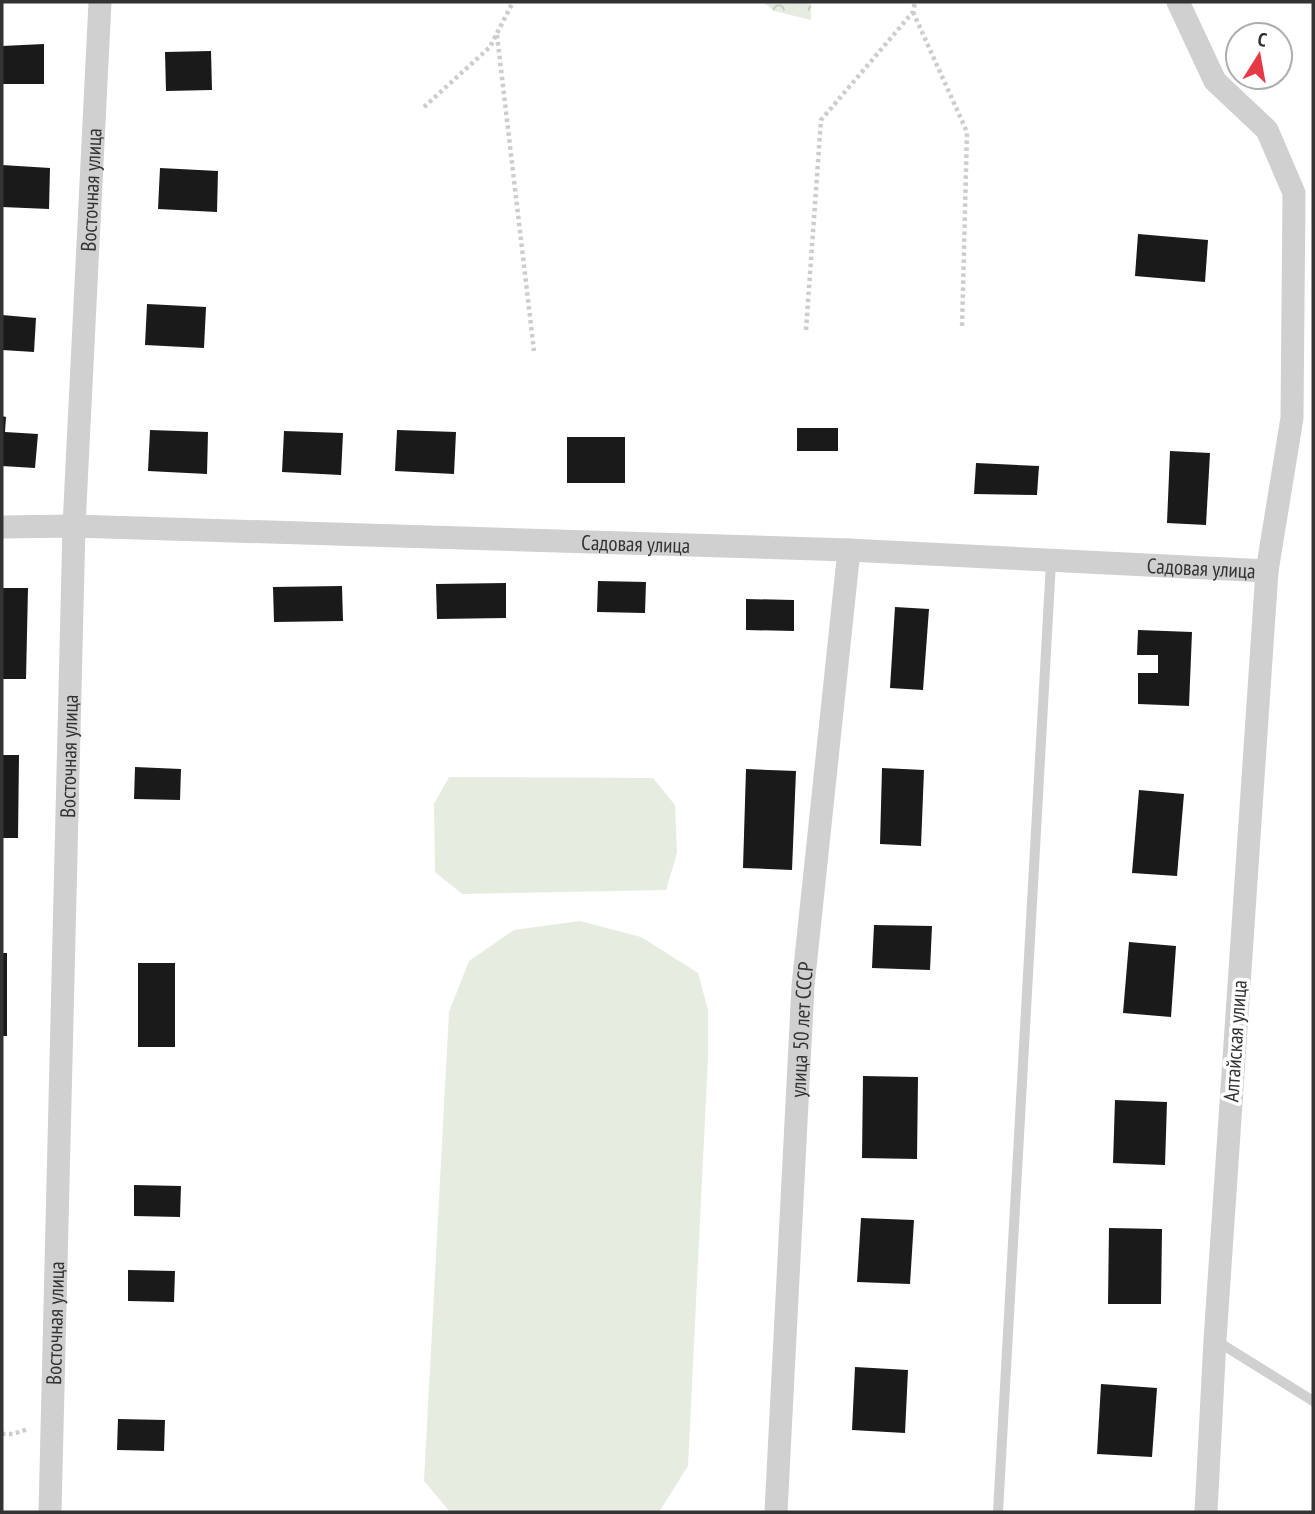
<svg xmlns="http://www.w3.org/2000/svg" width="1315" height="1514" font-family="'PT Sans Narrow',sans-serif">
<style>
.forest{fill:url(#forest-crowns)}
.pitch{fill:#e6ecdf}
.building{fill:#1a1a1a}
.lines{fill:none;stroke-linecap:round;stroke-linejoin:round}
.path{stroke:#cdcdcd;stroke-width:4.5;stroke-dasharray:3.5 3.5;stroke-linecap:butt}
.service{stroke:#d0d0d0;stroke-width:10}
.minor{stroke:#d0d0d0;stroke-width:23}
.labels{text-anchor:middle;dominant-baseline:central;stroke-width:7;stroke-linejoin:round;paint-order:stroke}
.street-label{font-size:21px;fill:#333;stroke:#fff}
</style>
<defs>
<pattern id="forest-crowns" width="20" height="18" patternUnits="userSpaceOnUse" patternTransform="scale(1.75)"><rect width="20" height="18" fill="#e6ecdf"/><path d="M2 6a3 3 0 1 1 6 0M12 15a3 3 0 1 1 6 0" fill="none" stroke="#c6cbc0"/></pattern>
</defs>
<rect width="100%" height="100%" fill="#fff"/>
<polygon class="forest" points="763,2 811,2 811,20 774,11"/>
<g class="pitch">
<polygon points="449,777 653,778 675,805 677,853 666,890 462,894 435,872 434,804"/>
<polygon points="580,921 641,937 698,973 708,1010 708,1057 688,1466 659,1512 450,1512 424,1481 449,1012 469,961 514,930"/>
</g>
<g class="building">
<polygon points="44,44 44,84 2,84 2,46"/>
<polygon points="211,51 212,90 166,91 165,52"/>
<polygon points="2,165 50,168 49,209 2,207"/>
<polygon points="160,168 218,171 217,212 158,209"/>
<polygon points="1138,234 1208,240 1205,282 1135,276"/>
<polygon points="147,304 206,307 204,348 145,345"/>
<polygon points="2,315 36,318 34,352 2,350"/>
<polygon points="2,416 6,417 5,432 38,434 35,468 2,466"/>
<rect x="797" y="428" width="41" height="23"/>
<polygon points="150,430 208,432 207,474 148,471"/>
<polygon points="397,430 456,432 454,474 395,471"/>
<polygon points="284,431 343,433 341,475 282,472"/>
<rect x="567" y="437" width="58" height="46"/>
<polygon points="1170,451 1210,453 1206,525 1167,523"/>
<polygon points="976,463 1039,466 1037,495 974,494"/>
<polygon points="598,581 646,582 645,613 597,612"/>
<polygon points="506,583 506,618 437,619 436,584"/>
<polygon points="342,586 343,621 274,622 273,587"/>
<polygon points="2,588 28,588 26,679 2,679"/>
<polygon points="746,599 794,600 794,631 746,630"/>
<polygon points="895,607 929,609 923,690 890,688"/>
<polygon points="1138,630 1192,632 1189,706 1138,704 1138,673 1158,673 1158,655 1137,655"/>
<polygon points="2,755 19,755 18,838 2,838"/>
<polygon points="135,767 181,769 180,800 134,799"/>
<polygon points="882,768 924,770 921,846 880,844"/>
<polygon points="746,769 796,771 792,870 743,868"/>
<polygon points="1139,790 1184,794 1177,876 1132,873"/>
<polygon points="874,925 932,926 930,970 872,968"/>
<polygon points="1129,942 1176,946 1171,1017 1123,1013"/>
<rect x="2" y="953" width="5" height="83"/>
<rect x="138" y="963" width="37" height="84"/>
<polygon points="863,1076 918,1077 917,1159 862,1158"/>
<polygon points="1115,1100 1167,1102 1165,1165 1113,1163"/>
<polygon points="134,1185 181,1186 180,1217 134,1216"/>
<polygon points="861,1218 914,1220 910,1284 857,1282"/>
<polygon points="1109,1228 1162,1229 1161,1304 1108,1304"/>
<polygon points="128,1270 175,1271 174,1302 128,1301"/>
<polygon points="855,1367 908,1370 905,1433 852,1430"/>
<polygon points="1101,1384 1157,1388 1152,1457 1097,1454"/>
<polygon points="118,1419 165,1420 164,1451 117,1450"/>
</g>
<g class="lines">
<g class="path">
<polyline points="913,12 967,132 962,328"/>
<polyline points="497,35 534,351"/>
<polyline points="424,107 490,47 513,2"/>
<polyline points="806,330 821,120 913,12 915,2"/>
<polyline points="2,1434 13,1434 28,1429"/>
</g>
<g class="service">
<polyline points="1215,1340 1313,1401"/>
<polyline points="998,1512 1051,562"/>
</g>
<g class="minor">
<polyline points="1178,2 1215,81 1267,130 1294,193 1292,418 1267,571 1215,1340 1206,1512"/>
<path id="s1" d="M2 527 74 526 849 550 1267 571"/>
<path id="s2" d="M50 1512 74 526 100 2"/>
<path id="s3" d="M776 1512 803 986 849 550"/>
</g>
</g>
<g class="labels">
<g class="street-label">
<text stroke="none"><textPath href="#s2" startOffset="1323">Восточная улица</textPath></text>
<text stroke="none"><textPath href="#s1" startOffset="634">Садовая улица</textPath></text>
<text stroke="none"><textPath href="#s1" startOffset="1200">Садовая улица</textPath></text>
<text stroke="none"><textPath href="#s2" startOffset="756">Восточная улица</textPath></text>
<text stroke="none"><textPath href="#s3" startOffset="483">улица 50 лет СССР</textPath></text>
<text transform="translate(1235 1041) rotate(-86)">Алтайская улица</text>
<text stroke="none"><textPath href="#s2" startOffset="189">Восточная улица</textPath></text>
</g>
</g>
<rect width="1315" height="1514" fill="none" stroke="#333333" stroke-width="7"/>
<g transform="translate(1259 56) rotate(11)"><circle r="33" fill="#ffffff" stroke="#adadad" stroke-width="2"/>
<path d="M0-5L12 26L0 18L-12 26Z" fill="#e63946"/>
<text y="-10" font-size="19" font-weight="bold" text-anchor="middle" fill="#333333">С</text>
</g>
</svg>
